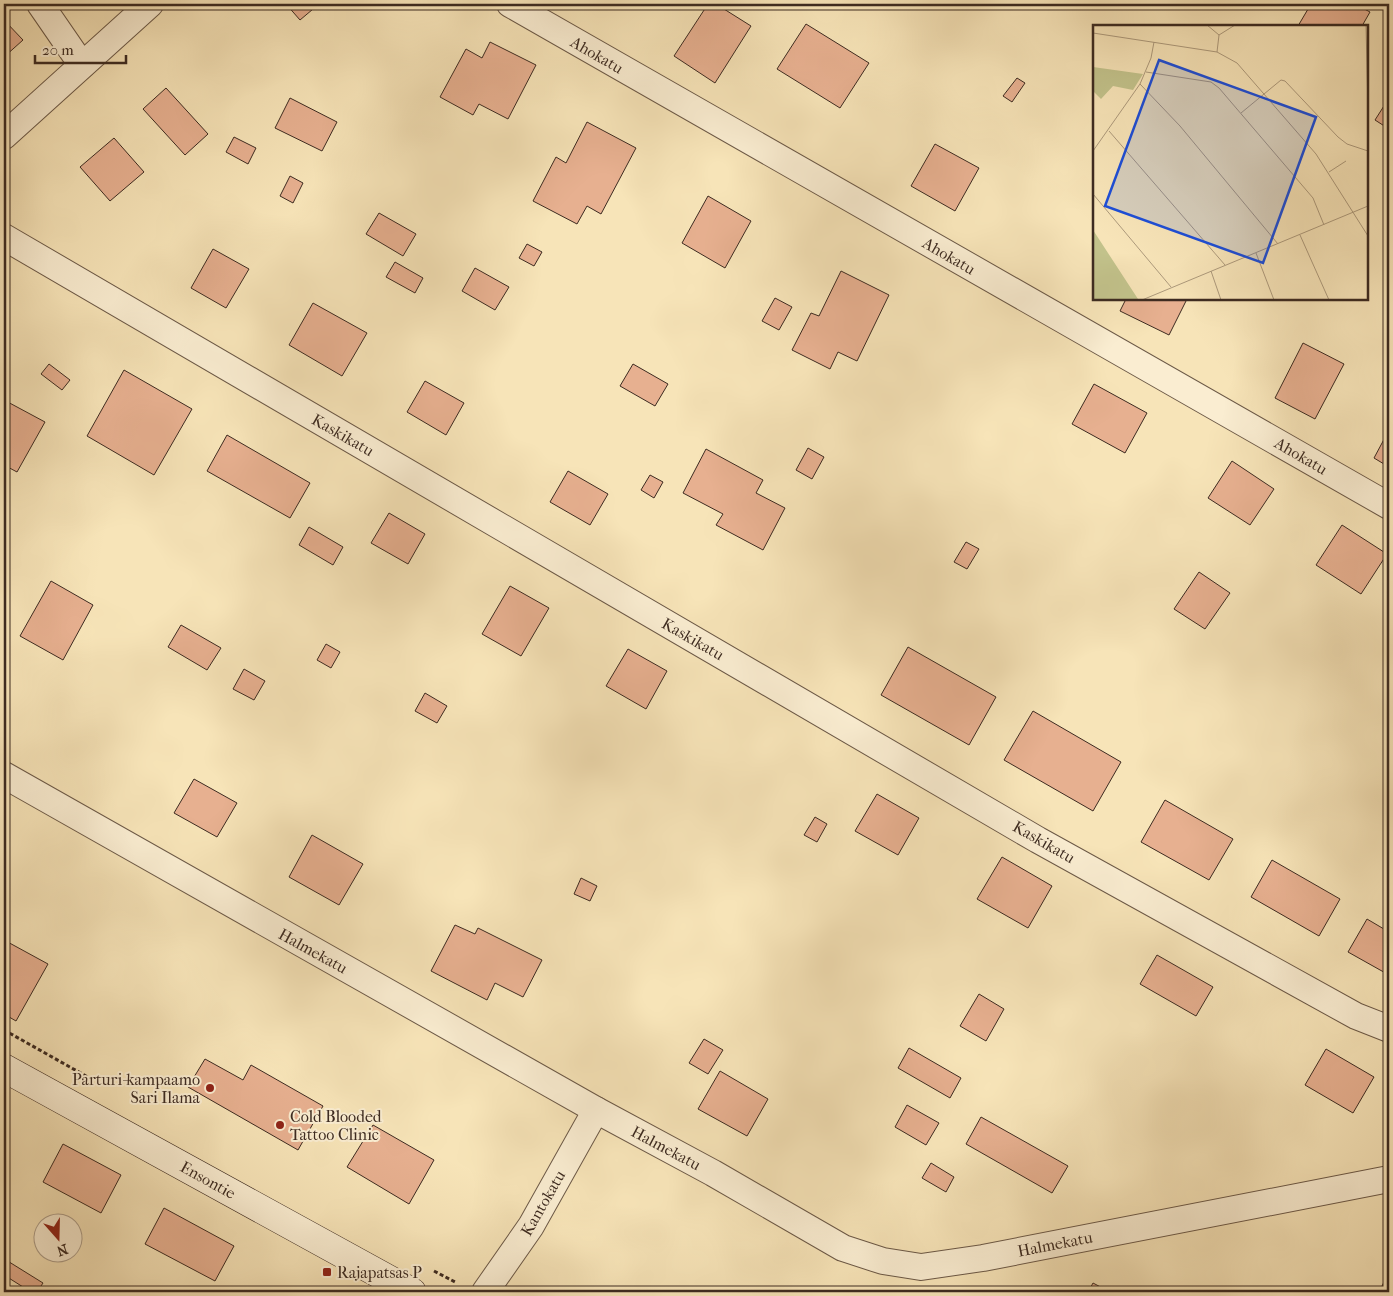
<svg xmlns="http://www.w3.org/2000/svg" width="1393" height="1296" font-family="'IM FELL French Canon',serif">
<style>
.building{fill:#e7b090;stroke:#3d2b21}
.lines{fill:none;stroke-linecap:round;stroke-linejoin:round}
.street-casing{stroke:#6c5947;stroke-width:28}
.secondary-casing{stroke:#3d2b21;stroke-width:29}
.path{stroke:#3d2b21;stroke-width:3;stroke-dasharray:4 2.5;stroke-linecap:butt}
.street{stroke:#faedd1;stroke-width:26}
.secondary{stroke:#faedd1;stroke-width:28}
.poi-dot{fill:#8f2418;stroke:#faedd1;stroke-width:2}
.labels{text-anchor:middle;dominant-baseline:central;stroke-width:4;stroke-linejoin:round;paint-order:stroke}
.street-label{font-size:16px;fill:#3d2b21;stroke:#faedd1}
.poi-label{font-size:16px;fill:#3d2b21;stroke:#faedd1;text-anchor:start}
.inset-road{fill:none;stroke:#ad9a7c;stroke-width:1}
.view{fill:#1d4ed8;fill-opacity:0.15;stroke:#1d4ed8;stroke-width:2.5}
.inset-edge{fill:none;stroke:#3d2b21;stroke-width:2.5}
</style>
<rect width="100%" height="100%" fill="#f7e4b8"/>
<filter id="stains"><feTurbulence type="fractalNoise" baseFrequency=".004" numOctaves="4"/><feColorMatrix values="0 0 0 0 .2 0 0 0 0 .09 0 0 0 0 .02 0 0 0 .5 -.17"/></filter>
<radialGradient id="worn" r=".72"><stop offset=".6" stop-color="#630" stop-opacity="0"/><stop offset="1" stop-color="#630" stop-opacity=".3"/></radialGradient>
<g class="building">
<polygon points="286,4 319,4 300,20"/>
<polygon points="708,4 716,4 751,26 715,83 674,56"/>
<polygon points="1311,4 1355,4 1370,12 1362,26 1298,26"/>
<polygon points="4,20 23,40 4,57"/>
<polygon points="806,24 869,63 840,108 777,69"/>
<polygon points="490,42 536,65 508,119 479,104 473,115 440,97 466,49 482,58"/>
<polygon points="1017,78 1025,83 1012,102 1003,96"/>
<polygon points="166,88 208,134 185,155 143,109"/>
<polygon points="290,98 337,122 322,151 275,128"/>
<polygon points="1389,98 1389,129 1375,120"/>
<polygon points="587,122 636,148 601,214 587,206 577,224 533,201 556,157 566,163"/>
<polygon points="234,137 256,148 248,164 226,152"/>
<polygon points="114,138 144,172 110,201 80,167"/>
<polygon points="935,144 979,168 955,211 911,186"/>
<polygon points="290,176 303,183 293,203 280,196"/>
<polygon points="708,196 751,221 725,268 682,243"/>
<polygon points="379,213 416,234 403,256 366,234"/>
<polygon points="527,244 542,252 534,266 519,258"/>
<polygon points="213,249 249,269 226,308 191,288"/>
<polygon points="395,262 423,278 415,293 386,277"/>
<polygon points="475,268 509,287 495,310 462,291"/>
<polygon points="841,271 889,295 857,361 838,352 830,369 792,350 811,313 819,316"/>
<polygon points="775,298 792,307 779,330 762,321"/>
<polygon points="1126,299 1187,299 1169,335 1120,311"/>
<polygon points="313,303 367,333 342,376 289,345"/>
<polygon points="1303,343 1344,364 1315,419 1275,398"/>
<polygon points="49,364 70,380 62,390 41,374"/>
<polygon points="633,364 668,384 655,406 620,386"/>
<polygon points="124,370 192,409 154,475 87,436"/>
<polygon points="425,381 464,403 446,435 407,412"/>
<polygon points="1094,384 1147,413 1125,453 1072,424"/>
<polygon points="4,400 45,422 17,472 4,465"/>
<polygon points="1389,430 1389,467 1374,458"/>
<polygon points="227,435 310,483 290,518 207,471"/>
<polygon points="808,448 824,457 812,479 796,470"/>
<polygon points="706,449 763,480 756,493 785,508 763,550 716,525 723,514 683,493"/>
<polygon points="1232,461 1274,489 1250,525 1208,498"/>
<polygon points="568,471 608,494 590,525 550,502"/>
<polygon points="650,475 663,482 654,498 641,490"/>
<polygon points="389,513 425,534 408,564 371,543"/>
<polygon points="1342,525 1387,554 1361,594 1316,565"/>
<polygon points="309,527 343,547 333,565 299,545"/>
<polygon points="966,542 979,549 967,569 954,562"/>
<polygon points="1199,572 1230,593 1205,629 1174,609"/>
<polygon points="51,581 93,605 63,660 20,636"/>
<polygon points="510,586 549,608 521,656 482,634"/>
<polygon points="181,625 221,648 207,670 168,647"/>
<polygon points="326,644 340,652 331,668 317,660"/>
<polygon points="908,647 996,697 969,745 881,695"/>
<polygon points="628,649 667,671 646,709 606,686"/>
<polygon points="244,669 265,681 254,700 233,689"/>
<polygon points="425,693 447,706 437,723 415,711"/>
<polygon points="1033,711 1121,762 1093,811 1004,760"/>
<polygon points="194,779 237,803 217,837 174,813"/>
<polygon points="877,794 919,818 898,855 855,831"/>
<polygon points="1165,800 1233,839 1209,880 1141,842"/>
<polygon points="815,817 827,824 817,842 804,835"/>
<polygon points="312,835 363,864 339,905 289,877"/>
<polygon points="1002,857 1052,886 1028,928 977,899"/>
<polygon points="1272,860 1340,899 1319,936 1251,897"/>
<polygon points="581,878 597,886 590,901 574,894"/>
<polygon points="1367,919 1389,932 1389,975 1348,952"/>
<polygon points="455,925 475,934 478,928 542,960 523,997 495,983 487,1000 431,971"/>
<polygon points="4,940 48,964 16,1021 4,1014"/>
<polygon points="1157,955 1213,987 1196,1016 1140,984"/>
<polygon points="979,994 1004,1009 986,1041 960,1026"/>
<polygon points="704,1039 723,1050 708,1074 689,1063"/>
<polygon points="909,1048 961,1078 950,1098 898,1068"/>
<polygon points="1326,1049 1374,1077 1353,1113 1305,1085"/>
<polygon points="205,1059 243,1080 251,1065 323,1106 298,1150 188,1087"/>
<polygon points="720,1071 768,1099 747,1136 698,1109"/>
<polygon points="907,1105 939,1123 926,1145 895,1127"/>
<polygon points="981,1117 1068,1166 1052,1193 966,1144"/>
<polygon points="373,1125 434,1160 409,1204 347,1167"/>
<polygon points="63,1144 121,1175 101,1213 43,1182"/>
<polygon points="931,1163 954,1177 946,1192 922,1178"/>
<polygon points="164,1208 234,1246 215,1281 145,1244"/>
<polygon points="6,1260 43,1283 37,1292 31,1292 4,1275"/>
<polygon points="1388,1274 1389,1292 1379,1292"/>
<polygon points="1093,1283 1110,1292 1088,1292"/>
</g>
<g class="lines">
<defs>
<g id="street">
<polyline points="40,4 82,65"/>
<polyline points="510,4 1389,506"/>
<polyline points="4,136 150,4"/>
<polyline points="4,237 1038,840 1356,1016 1389,1029"/>
<polyline points="4,775 596,1110 713,1173 843,1248 883,1261 921,1267 983,1258 1389,1179"/>
<polyline points="485,1292 531,1226 596,1110"/>
</g>
<polyline id="secondary" points="4,1068 412,1292"/>
</defs>
<use href="#street" class="street-casing"/>
<use href="#secondary" class="secondary-casing"/>
<g class="path">
<polyline points="4,1030 93,1080"/>
<polyline points="434,1271 457,1283"/>
</g>
<use href="#street" class="street"/>
<use href="#secondary" class="secondary"/>
</g>
<g class="poi-dot">
<circle cx="210" cy="1088" r="5"/>
<circle cx="280" cy="1125" r="5"/>
<rect x="322" y="1267" width="10" height="10" rx="2.5"/>
</g>
<g class="labels">
<g class="street-label">
<text transform="translate(597 55) rotate(30)">Ahokatu</text>
<text transform="translate(949 256) rotate(30)">Ahokatu</text>
<text transform="translate(343 435) rotate(30)">Kaskikatu</text>
<text transform="translate(1301 456) rotate(30)">Ahokatu</text>
<text transform="translate(693 639) rotate(30)">Kaskikatu</text>
<text transform="translate(1044 842) rotate(30)">Kaskikatu</text>
<text transform="translate(313 951) rotate(29)">Halmekatu</text>
<text transform="translate(666 1148) rotate(28)">Halmekatu</text>
<text transform="translate(208 1180) rotate(29)">Ensontie</text>
<text transform="translate(543 1203) rotate(-60)">Kantokatu</text>
<text transform="translate(1055 1244) rotate(-11)">Halmekatu</text>
</g>
<g class="poi-label">
<text x="200" y="1079" text-anchor="end">Parturi-kampaamo<tspan x="200" dy="18">Sari Ilama</tspan></text>
<text x="290" y="1116">Cold Blooded<tspan x="290" dy="18">Tattoo Clinic</tspan></text>
<text x="337" y="1272">Rajapatsas P</text>
</g>
</g>
<g transform="translate(1093 25)">
<rect width="275" height="275" fill="#f7e4b8"/>
<path d="M0 42 50 49 40 65 20 61 8 74 0 66ZM0 205 45 274 0 275Z" fill="#c2c28b"/>
<path class="inset-road" d="M114 0 126 10M273 0 275 85M0 8 124 27 144 38 223 129 275 211M126 10 142 0M124 27 126 10M53 47 118 57 126 63 220 173 231 200M47 59 87 101 185 219M148 88 188 55 192 56 245 112 254 119 275 126M16 106 132 240M0 126 47 59 58 33 61 17M236 147 253 136M0 169 78 262M207 210 236 275M163 228 181 275M118 246 128 275M49 275 275 181"/>
<path class="view" d="M66 35 223 92 170 238 12 181Z"/>
<rect width="275" height="275" class="inset-edge"/>
</g>
<rect width="1393" height="1296" fill="none" stroke="#f7e4b8" stroke-width="20"/>
<rect x="5" y="5" width="1383" height="1286" fill="none" stroke="#3d2b21" stroke-width="2.5"/>
<rect x="10" y="10" width="1373" height="1276" fill="none" stroke="#3d2b21"/>
<g transform="translate(58 1238) rotate(160)"><circle r="24" fill="#faedd1" stroke="#ae9f8b"/>
<path d="M0-4L9 19L0 12L-9 19Z" fill="#8f2418"/>
<text y="-8" font-size="14" font-weight="bold" text-anchor="middle" fill="#3d2b21">N</text>
</g>
<path d="M35 55v8h91v-8" fill="none" stroke="#3d2b21" stroke-width="2.5"/>
<text x="42" y="55" font-size="15" fill="#3d2b21" stroke="#faedd1" stroke-width="4" paint-order="stroke">20 m</text>
<rect width="100%" height="100%" filter="url(#stains)"/>
<rect width="100%" height="100%" fill="url(#worn)"/>
</svg>
